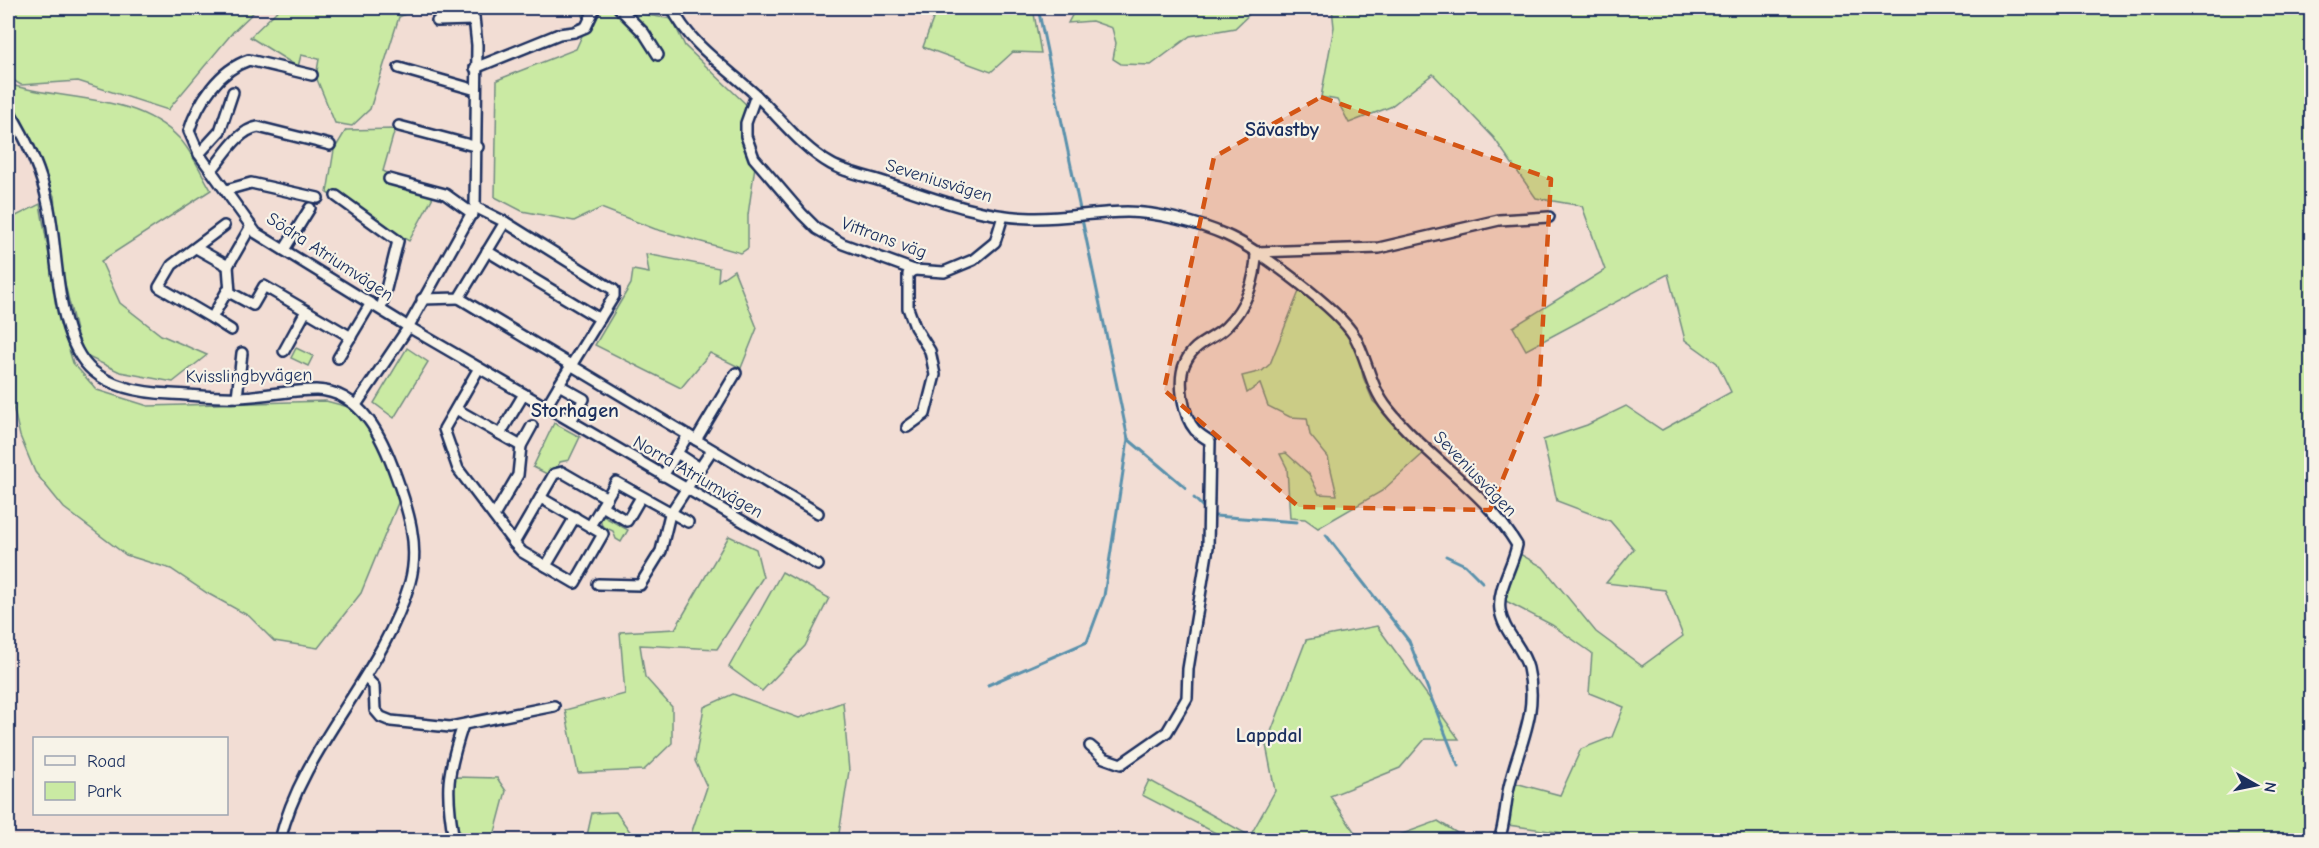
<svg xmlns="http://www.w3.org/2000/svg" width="2319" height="848" font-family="'Comic Neue',sans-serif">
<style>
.green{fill:#caeaa3;stroke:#728c80;stroke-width:1.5}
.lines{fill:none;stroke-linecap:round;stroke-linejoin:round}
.stream{stroke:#5a91ac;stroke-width:3}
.minor-casing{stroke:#1b2f5e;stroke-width:14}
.minor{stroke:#f7f3e8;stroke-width:9}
.marked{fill:#d45514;fill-opacity:0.2;stroke:#d45514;stroke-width:4.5;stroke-dasharray:12 8;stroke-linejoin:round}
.labels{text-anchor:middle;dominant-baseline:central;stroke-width:4.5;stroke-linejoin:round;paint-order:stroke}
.street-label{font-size:18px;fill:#1b2f5e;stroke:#f7f3e8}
.neighbourhood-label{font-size:20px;font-weight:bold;fill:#1b2f5e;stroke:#f7f3e8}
</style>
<rect width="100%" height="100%" fill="#f2ddd4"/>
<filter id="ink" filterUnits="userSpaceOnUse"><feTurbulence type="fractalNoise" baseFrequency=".0167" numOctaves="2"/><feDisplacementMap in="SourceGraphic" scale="12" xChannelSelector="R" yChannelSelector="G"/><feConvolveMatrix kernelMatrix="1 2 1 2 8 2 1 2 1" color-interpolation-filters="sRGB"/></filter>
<g filter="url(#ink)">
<g class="green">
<polygon points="8,8 258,8 233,32 168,110 78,81 21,85 8,77"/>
<polygon points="280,8 418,8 399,17 370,109 352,126 335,123 316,77 319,59 301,55 298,67 250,37"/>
<polygon points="581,8 604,8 672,19 685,46 751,109 749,130 755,166 748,215 748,248 741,253 655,229 601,208 574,221 522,211 495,197 497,80 576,49 586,27"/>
<polygon points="937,8 1033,8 1041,53 1013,52 991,72 923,47"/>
<polygon points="1076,8 1256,8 1235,28 1190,36 1151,65 1121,64 1113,59 1116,43 1112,28 1092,21 1068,23"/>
<polygon points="1332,8 2311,8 2311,840 1589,840 1591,837 1508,825 1509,805 1515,783 1560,795 1581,749 1612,737 1624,707 1589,693 1592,653 1552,625 1506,601 1509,580 1520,554 1543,567 1596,632 1642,666 1683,636 1665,590 1606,583 1634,549 1610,521 1557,501 1543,440 1587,425 1626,406 1662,430 1731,392 1717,363 1685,340 1668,274 1526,350 1513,327 1605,270 1582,206 1536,198 1494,138 1433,74 1390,107 1349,123 1337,100 1321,97 1334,27"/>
<path d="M8 84C64 102 135 92 180 139 192 152 201 173 211 190L101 261 120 303 161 335 207 355 173 382 120 372 86 356 77 335 60 263 54 196 26 131 8 102Z"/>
<polygon points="395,129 383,171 434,195 409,241 327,193 334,150 346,130"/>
<polygon points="40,204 61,323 73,363 97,390 148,406 326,401 360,410 379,439 400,498 361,593 318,648 274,641 249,616 207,593 171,569 126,555 64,508 35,472 20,436 8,385 8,220"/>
<polygon points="646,254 719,268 718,281 734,270 757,328 741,368 710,353 681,388 595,345 631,284 633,270 649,273"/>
<polygon points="1300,289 1342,325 1358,352 1363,377 1373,401 1426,451 1382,491 1318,528 1305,519 1290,518 1287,468 1280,454 1286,453 1309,474 1319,494 1337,495 1328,457 1310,435 1307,418 1290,417 1268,406 1260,384 1247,393 1242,376 1262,371 1270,364"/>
<polygon points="296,348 313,356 308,366 291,358"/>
<polygon points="407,348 428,362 394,418 374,403"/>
<polygon points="554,423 580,437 569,460 560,462 551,476 533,467"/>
<polygon points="603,516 628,530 621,542 616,539 613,531 602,526 600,520"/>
<polygon points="729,536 756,549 763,577 717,649 640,645 645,677 672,707 672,743 644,770 578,773 565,710 625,694 620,632 675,629"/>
<polygon points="782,572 829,598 805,646 762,691 729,667"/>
<polygon points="1377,626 1459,739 1425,739 1400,768 1330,796 1360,840 1229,840 1142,795 1149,780 1250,836 1275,791 1266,745 1306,640"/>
<polygon points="733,694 799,718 843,702 849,771 838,840 689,840 707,787 695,761 704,707"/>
<polygon points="456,777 497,778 506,791 493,840 456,840 450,799"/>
<polygon points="616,812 636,840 586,840 592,813"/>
<polygon points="1438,821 1468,840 1386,840"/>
</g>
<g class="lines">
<g class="stream">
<polyline points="1128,439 1186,488"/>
<polyline points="1194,498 1205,509"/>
<polyline points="1215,516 1297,522"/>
<polyline points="1326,535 1409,641 1458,766"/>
<polyline points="1446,556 1465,565 1483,583"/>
<polyline points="988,685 1087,642 1104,596 1128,439 1038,8"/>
</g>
<defs>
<g id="minor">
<polyline points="619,8 644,33 658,55"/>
<path d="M672 8C689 44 727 68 756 95 780 118 802 148 831 164 845 172 865 176 881 181 930 197 979 217 1031 218 1063 219 1095 212 1127 212 1156 212 1199 223 1226 235 1256 248 1339 309 1355 337 1368 361 1370 387 1388 409 1426 457 1485 491 1517 545 1513 566 1497 589 1500 610 1503 632 1523 647 1528 668 1539 713 1519 744 1509 787 1505 805 1505 824 1499 840"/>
<polyline points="437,21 473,20"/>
<polyline points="399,68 476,90"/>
<polyline points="475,68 559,34 574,32 586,27 595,8"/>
<path d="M312 75 249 60C219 70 198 102 189 131L199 154 256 233 407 326 818 565"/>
<polyline points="756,95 746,123 746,136 754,158 802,214 817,229 843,244 914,270 944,272 973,260 995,242 1003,216"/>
<path d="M8 109C26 138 41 170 48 204 59 251 54 338 93 371 114 389 145 393 171 394 194 395 216 398 239 397 265 396 291 390 316 390 362 391 383 439 396 476 408 509 420 546 410 582 382 677 303 745 280 840"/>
<polyline points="399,126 478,147"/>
<polyline points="199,154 220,131 233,92"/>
<path d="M211 171C224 156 238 130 258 127L330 145"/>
<polyline points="389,179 445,194 473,214"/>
<polyline points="226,190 251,183 318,198"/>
<polyline points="336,196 398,241 381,309"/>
<polyline points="505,222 614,290 614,296 559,385"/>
<polyline points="224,226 172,265 159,287 212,318 227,291 253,305 264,286 351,337"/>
<polyline points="196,248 228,266 251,226"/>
<polyline points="284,250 310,208"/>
<polyline points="487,251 600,319"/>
<polyline points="228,266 230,293"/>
<polyline points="459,298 818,513"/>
<polyline points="422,299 459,298 505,222 475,207"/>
<polyline points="212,318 231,330"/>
<polyline points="284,351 306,311"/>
<polyline points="338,358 371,303"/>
<polyline points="479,368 444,429 458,469 514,543 522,552 575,583 603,534 541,498"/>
<polyline points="237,397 242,353"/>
<polyline points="356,405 406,331 475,207 477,45 473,8"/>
<polyline points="546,407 559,385 584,399 571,421"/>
<polyline points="456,409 521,446"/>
<polyline points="907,427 925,414 935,375 930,351 915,327 908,308 908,274 914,270"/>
<polyline points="500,434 524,394"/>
<polyline points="696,440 736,373"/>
<polyline points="676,455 688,435"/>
<polyline points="700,468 712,450"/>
<polyline points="641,497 627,521 602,506 616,482 688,522"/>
<polyline points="494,516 518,475 521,446 532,426"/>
<polyline points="590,526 602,506"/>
<polyline points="514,543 554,474 562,472 607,498"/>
<polyline points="546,566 575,517"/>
<polyline points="598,584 640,585 661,551 670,514 700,468 677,453 663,476"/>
<polyline points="366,678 374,686 375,710 381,717 391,721 450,727 554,706"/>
<path d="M1090 746 1104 758 1121 764 1167 732 1187 698 1188 669 1208 547 1210 441C1205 438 1199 434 1195 430 1183 416 1177 380 1185 363 1195 341 1212 341 1226 327 1246 307 1256 280 1256 252L1379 248 1499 220 1549 217"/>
<path d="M454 840C445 789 447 774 463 725"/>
</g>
</defs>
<use href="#minor" class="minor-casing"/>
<use href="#minor" class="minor"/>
</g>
</g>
<path class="marked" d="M1321 97 1551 179 1539 391 1490 510 1299 507 1164 390 1214 157Z"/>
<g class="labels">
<g class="street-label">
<text transform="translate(939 181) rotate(17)">Seveniusvägen</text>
<text transform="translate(884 238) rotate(20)">Vittrans väg</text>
<text transform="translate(330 257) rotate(33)">Södra Atriumvägen</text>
<text transform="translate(249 376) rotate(-1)">Kvisslingbyvägen</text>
<text transform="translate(1475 474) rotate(46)">Seveniusvägen</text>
<text transform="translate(698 477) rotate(30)">Norra Atriumvägen</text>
</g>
<g class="neighbourhood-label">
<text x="1282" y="129">Sävastby</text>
<text x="575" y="410">Storhagen</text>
<text x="1269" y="735">Lappdal</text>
</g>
</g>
<rect width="2319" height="848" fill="none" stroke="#f7f3e8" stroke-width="30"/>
<rect x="15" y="15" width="2289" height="818" fill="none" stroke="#1b2f5e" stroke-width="2" filter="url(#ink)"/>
<rect x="33" y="737" width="195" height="78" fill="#f7f3e8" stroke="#9fa5b1" stroke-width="1.5"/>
<rect x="45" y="756" width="30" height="9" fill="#f7f3e8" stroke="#9fa5b1" stroke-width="1.5"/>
<text x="87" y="767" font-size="18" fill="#1b2f5e">Road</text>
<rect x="45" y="782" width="30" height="18" fill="#caeaa3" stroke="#9fa5b1" stroke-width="1.5"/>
<text x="87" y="797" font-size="18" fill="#1b2f5e">Park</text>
<g transform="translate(2256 785) rotate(99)" stroke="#f7f3e8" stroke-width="4.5" paint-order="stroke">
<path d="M0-4.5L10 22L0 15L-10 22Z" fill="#1b2f5e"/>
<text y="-9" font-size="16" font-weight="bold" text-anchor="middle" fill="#1b2f5e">N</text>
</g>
</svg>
